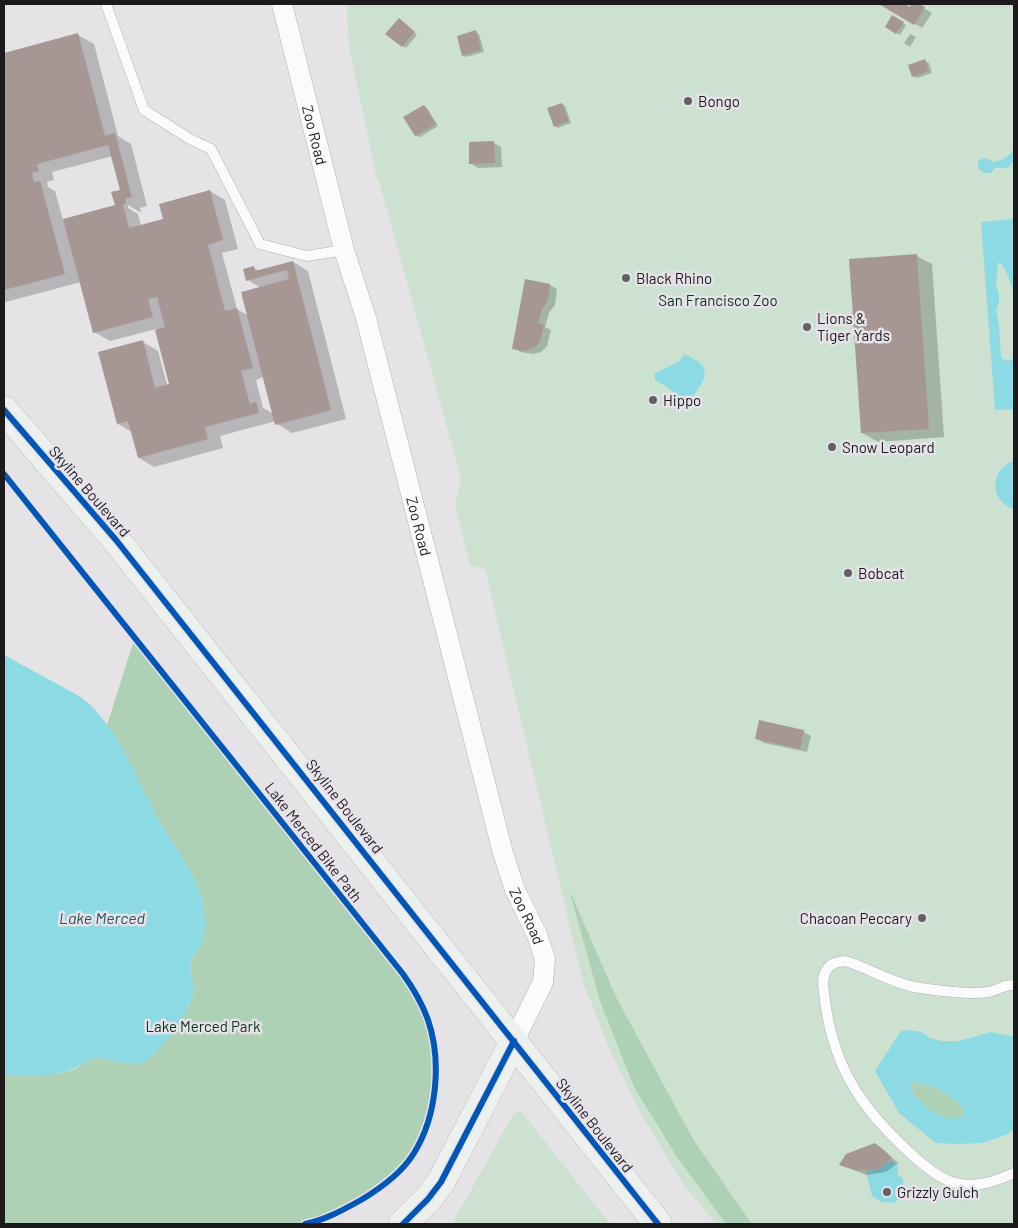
<svg xmlns="http://www.w3.org/2000/svg" width="1018" height="1228" font-family="Barlow,sans-serif">
<style>
.green{fill:#cce1cf}
.forest{fill:#aed1b6}
.water{fill:#8cdbe4;fill-rule:evenodd}
.shadow{fill:#0003;fill-rule:evenodd}
.building{fill:#a69694}
.lines{fill:none;stroke-linecap:round;stroke-linejoin:round}
.service-casing{stroke:#b2b0b3;stroke-width:11}
.minor-casing{stroke:#b2b0b3;stroke-width:21}
.primary-casing{stroke:#c0bec0;stroke-width:29}
.service{stroke:#fbfbfb;stroke-width:10}
.minor{stroke:#fbfbfb;stroke-width:20}
.primary{stroke:#ecf1ee;stroke-width:28}
.cycleway-casing{stroke:#e7e1e9;stroke-width:9}
.cycleway{stroke:#0057b8;stroke-width:6}
.poi-dot{fill:#636064;stroke:#e7e1e9;stroke-width:2}
.labels{text-anchor:middle;dominant-baseline:central;stroke-width:5;stroke-linejoin:round;paint-order:stroke}
.poi-label{font-size:15px;fill:#1c1a1d;stroke:#e7e1e9;text-anchor:start}
.street-label{font-size:15px;fill:#1c1a1d;stroke:#e7e1e9}
.park-label{font-size:15px;fill:#033715;stroke:#e7e1e9}
.water-label{font-size:16px;font-style:italic;fill:#235559;stroke:#e7e1e9}
</style>
<rect width="100%" height="100%" fill="#e6e3e7"/>
<g class="green">
<polygon points="347,4 1014,4 1014,1224 716,1224 683,1184 641,1114 610,1050 583,982 485,569 470,566 455,506 461,478 381,188 376,175 349,46"/>
<polygon points="517,1111 521,1111 610,1224 452,1224 514,1113"/>
</g>
<g class="forest">
<path d="M135 637 403 974C413 988 422 1003 428 1020 442 1061 437 1116 414 1153 402 1173 381 1188 361 1200 343 1210 325 1220 305 1224H4V1076L62 1073 73 1070 89 1059 100 1058 131 1063 153 1055 173 1030 189 1006 194 991 190 966 192 958 200 947 204 936V912L202 898 196 882 187 866 168 836 147 800 134 772 107 725Z"/>
<polygon points="569,889 616,997 694,1141 752,1224 726,1224 677,1157 634,1087 600,1001"/>
<path d="M912 1082C927 1081 957 1097 964 1110L963 1117C945 1126 916 1103 910 1087Z"/>
</g>
<g class="water">
<path d="M1013 150H1014V160L1008 168H995L991 173H984L978 168V162L982 158 989 159 993 162C1002 160 1008 158 1013 150Z"/>
<path d="M1014 219V294C1014 288 1004 267 1001 263H998L996 287 999 293V302L996 310 999 325 1001 358 1007 361 1012 360 1014 354V409L995 410 981 222Z"/>
<path d="M685 354C690 357 699 361 702 365 710 376 698 389 692 398L683 396 680 397 667 387 655 380 654 374 678 362Z"/>
<path d="M1014 461V509C989 502 989 469 1014 461Z"/>
<path d="M4 655 81 697C118 725 138 784 161 824 175 849 196 872 202 900 205 914 207 931 201 945 199 950 193 954 191 960 188 970 194 980 194 990 193 1008 161 1051 146 1061 132 1069 113 1058 98 1058 84 1058 77 1070 64 1072 45 1077 23 1076 4 1076Z"/>
<path d="M908 1030 921 1032 930 1038 942 1041H959L991 1032 1014 1037V1129L1008 1134 982 1143 956 1144 936 1143 899 1113 875 1071 901 1031ZM913 1082C927 1081 957 1097 964 1109L963 1116C945 1126 916 1103 910 1087Z"/>
<polygon points="891,1160 898,1165 898,1175 903,1179 903,1196 894,1203 882,1202 872,1196 866,1171 878,1169"/>
</g>
<g class="shadow">
<polygon points="882,4 903,4 911,9 911,6 908,4 917,4 932,13 922,28"/>
<polygon points="892,16 906,25 900,35 886,26"/>
<polygon points="402,22 417,35 406,48 402,46"/>
<polygon points="475,32 479,34 484,52 466,57 463,55"/>
<polygon points="910,34 916,37 910,47 904,43"/>
<path d="M78 35 94 44 118 136 131 144 147 206 140 208 141 212H140L128 205V208L138 214 141 226 164 220 210 191 225 200 238 249 222 253 237 309 249 316 261 288 248 280 254 268 260 271 293 262 308 271 346 419 292 433 277 424 276 421 220 436 223 448 154 467 139 458 132 432 118 424 143 342 158 351 167 385H171L156 329 110 341 94 332 81 282 6 302 4 301V55ZM113 156 122 191 117 206 63 220 55 191 48 187 47 182 54 180 52 172ZM263 377 274 414 263 408 256 380Z"/>
<polygon points="925,61 929,63 932,73 917,78 913,76"/>
<polygon points="562,104 565,106 571,123 558,128 555,126"/>
<polygon points="424,106 427,108 438,126 420,137 416,136 405,118"/>
<polygon points="494,143 501,147 502,167 478,168 470,163"/>
<polygon points="917,256 932,264 944,437 878,442 862,433"/>
<polygon points="526,280 550,285 557,289 555,305 549,313 545,327 551,330 547,346 541,352 533,354 521,352 513,348"/>
<polygon points="760,722 804,732 811,736 807,752 764,743 756,738"/>
<polygon points="875,1144 882,1148 898,1163 886,1172 866,1175 841,1164"/>
</g>
<g class="building">
<polygon points="879,4 905,4 910,7 912,4 919,4 925,7 914,25"/>
<polygon points="892,15 904,22 896,34 885,27"/>
<polygon points="399,18 415,32 402,47 385,34"/>
<polygon points="476,30 481,50 462,56 457,36"/>
<polygon points="78,33 105,136 115,133 132,197 125,199 126,203 123,204 129,228 163,219 159,204 210,190 223,240 208,245 225,311 237,308 253,368 241,371 250,404 256,402 259,413 205,427 208,439 138,458 128,421 117,424 98,352 143,340 155,388 169,384 155,330 165,327 157,297 148,299 153,317 93,333 63,219 115,205 111,192 120,190 108,145 37,164 39,171 32,173 34,182 40,181 65,274 4,290 4,53"/>
<polygon points="925,59 929,71 912,77 908,65"/>
<polygon points="562,103 569,121 554,127 547,108"/>
<polygon points="424,105 436,124 415,136 403,117"/>
<polygon points="494,141 495,163 469,164 469,142"/>
<polygon points="917,254 929,429 861,433 849,259"/>
<polygon points="293,261 331,410 275,425 241,292 289,279 287,270 246,281 243,269 254,266 255,271"/>
<polygon points="525,279 550,284 548,300 542,309 538,323 544,325 540,342 533,348 524,351 512,349"/>
<polygon points="759,720 804,730 800,749 755,739"/>
<polygon points="875,1143 892,1158 878,1169 857,1171 839,1165 846,1154"/>
</g>
<g class="lines">
<defs>
<g id="service">
<polyline points="106,4 144,110 190,139 211,149 260,244 307,256 344,250"/>
<path d="M1014 985C1002 985 1003 988 992 991 977 996 931 990 915 987 890 982 869 968 845 961 837 962 830 963 826 971 822 977 823 985 824 993 828 1031 840 1069 862 1100 878 1123 926 1174 952 1182 974 1189 994 1182 1014 1173"/>
</g>
<g id="minor">
<path id="s1" d="M282 4 344 250 366 318 503 853 515 890 537 935 545 959 543 982 514 1041"/>
</g>
<g id="primary">
<polyline points="4,410 116,540 658,1224"/>
<polyline points="403,1224 428,1199 441,1182 514,1041"/>
</g>
</defs>
<use href="#service" class="service-casing"/>
<use href="#minor" class="minor-casing"/>
<use href="#primary" class="primary-casing"/>
<use href="#service" class="service"/>
<use href="#minor" class="minor"/>
<use href="#primary" class="primary"/>
<defs>
<g id="cycleway">
<polyline points="4,410 116,540 658,1224"/>
<path d="M4 474 403 974C413 988 422 1003 428 1020 442 1061 437 1116 414 1153 402 1173 381 1188 361 1200 343 1210 325 1220 305 1224"/>
<polyline points="403,1224 428,1199 441,1182 514,1041"/>
</g>
</defs>
<use href="#cycleway" class="cycleway-casing"/>
<use href="#cycleway" class="cycleway"/>
</g>
<g class="poi-dot">
<circle cx="688" cy="101" r="5"/>
<circle cx="626" cy="278" r="5"/>
<circle cx="807" cy="327" r="5"/>
<circle cx="653" cy="400" r="5"/>
<circle cx="832" cy="447" r="5"/>
<circle cx="848" cy="573" r="5"/>
<circle cx="922" cy="918" r="5"/>
<circle cx="887" cy="1192" r="5"/>
</g>
<g class="labels">
<g class="poi-label">
<text x="698" y="101">Bongo</text>
<text x="636" y="278">Black Rhino</text>
<text x="817" y="318">Lions &amp;<tspan x="817" dy="17">Tiger Yards</tspan></text>
<text x="663" y="400">Hippo</text>
<text x="842" y="447">Snow Leopard</text>
<text x="858" y="573">Bobcat</text>
<text x="912" y="918" text-anchor="end">Chacoan Peccary</text>
<text x="897" y="1192">Grizzly Gulch</text>
</g>
<g class="street-label">
<text stroke="none"><textPath href="#s1" startOffset="135">Zoo Road</textPath></text>
<text transform="translate(90 491) rotate(49)">Skyline Boulevard</text>
<text stroke="none"><textPath href="#s1" startOffset="540">Zoo Road</textPath></text>
<text transform="translate(345 806) rotate(52)">Skyline Boulevard</text>
<text transform="translate(314 842) rotate(52)">Lake Merced Bike Path</text>
<text stroke="none"><textPath href="#s1" startOffset="945">Zoo Road</textPath></text>
<text transform="translate(595 1125) rotate(52)">Skyline Boulevard</text>
</g>
<g class="park-label">
<text x="718" y="300">San Francisco Zoo</text>
<text x="203" y="1026">Lake Merced Park</text>
</g>
<g class="water-label">
<text x="102" y="917">Lake Merced</text>
</g>
</g>
<rect width="1018" height="1228" fill="none" stroke="#1c1a1d" stroke-width="10"/>
</svg>
